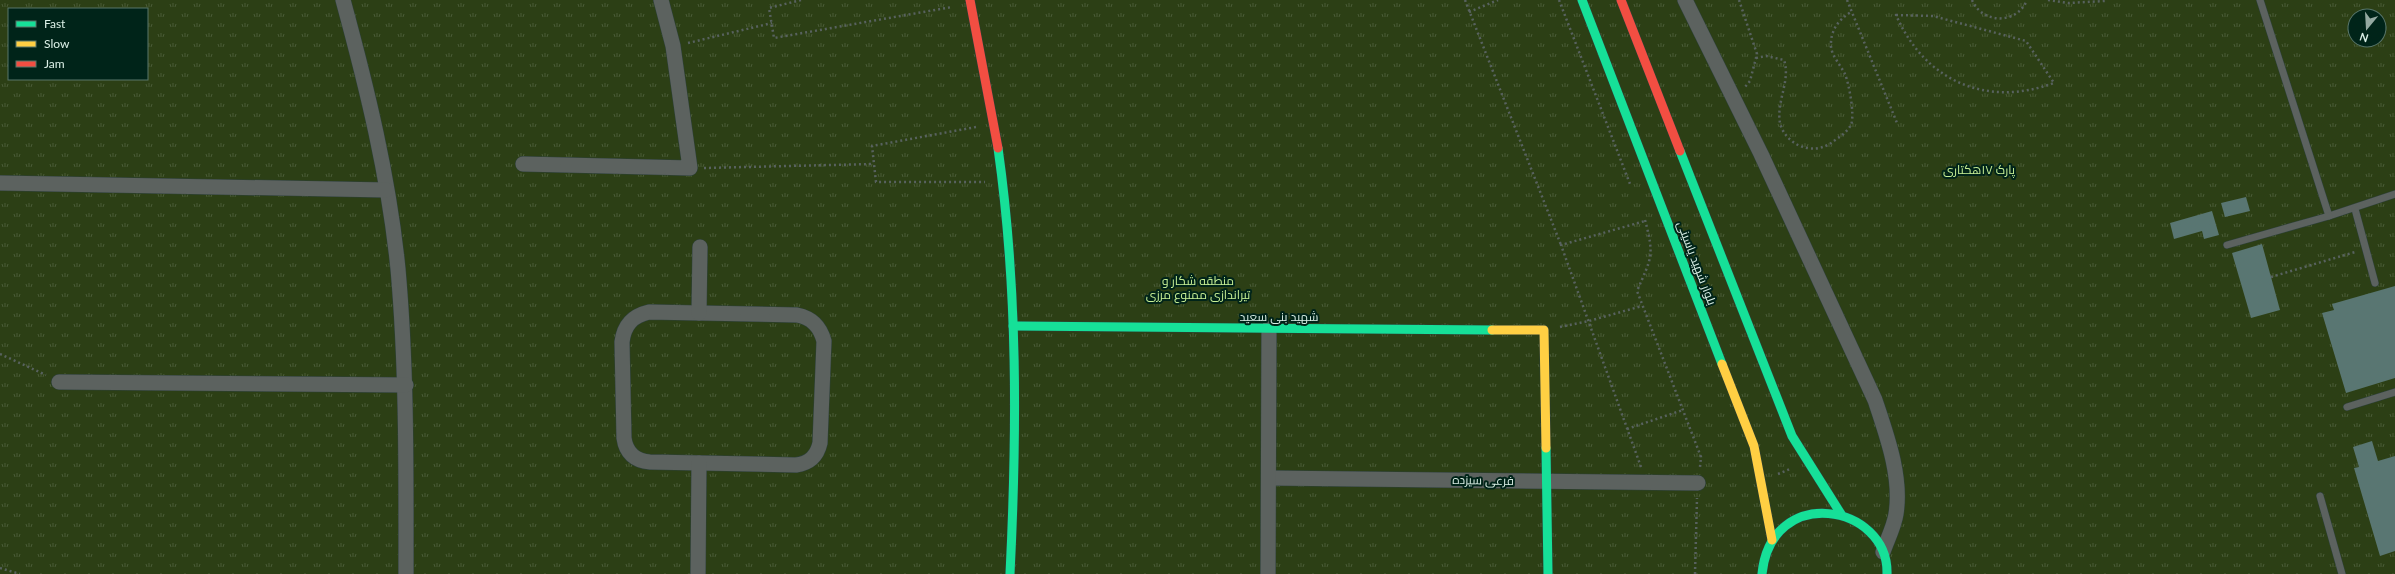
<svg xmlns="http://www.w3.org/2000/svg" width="2395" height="574" font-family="Lato,Cairo,sans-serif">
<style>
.park{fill:url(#park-tufts);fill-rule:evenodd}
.building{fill:#597672}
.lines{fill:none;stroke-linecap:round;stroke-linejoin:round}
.lane-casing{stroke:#2d403a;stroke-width:8}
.street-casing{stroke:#2d403a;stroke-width:16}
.fast-casing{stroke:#2d403a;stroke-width:10}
.slow-casing{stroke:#2d403a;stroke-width:10}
.jam-casing{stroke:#2d403a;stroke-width:10}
.path{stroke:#58625f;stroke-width:2.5;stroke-dasharray:2 3;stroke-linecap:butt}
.lane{stroke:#5c625f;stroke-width:7}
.street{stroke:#5c625f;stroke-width:15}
.fast{stroke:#16e098;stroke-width:9}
.slow{stroke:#ffcf43;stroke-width:9}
.jam{stroke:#f24e42;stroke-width:9}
.labels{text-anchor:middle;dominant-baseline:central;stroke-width:4;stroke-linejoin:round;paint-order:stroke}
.park-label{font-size:12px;fill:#c9f196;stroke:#002419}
.street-label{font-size:12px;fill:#dbf0e7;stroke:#002419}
</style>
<defs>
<pattern id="park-tufts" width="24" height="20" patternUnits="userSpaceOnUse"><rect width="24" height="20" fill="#2c3f15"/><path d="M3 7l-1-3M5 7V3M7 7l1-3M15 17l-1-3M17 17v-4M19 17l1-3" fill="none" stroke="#4a5b37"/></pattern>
</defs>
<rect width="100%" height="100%" fill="#0f251f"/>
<path class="park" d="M0 0H2395V574H0ZM9 9H147V79H9ZM2355 16H2379V40H2355Z"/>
<g class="building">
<polygon points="2246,197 2250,211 2225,217 2221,203"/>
<polygon points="2212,211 2219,235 2204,239 2202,231 2174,239 2170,223"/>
<polygon points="2262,244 2280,310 2251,318 2232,253"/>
<polygon points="2395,286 2395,378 2346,393 2322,313 2334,310 2332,304"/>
<polygon points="2372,441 2378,461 2395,456 2395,551 2380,556 2354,468 2359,467 2353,447"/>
</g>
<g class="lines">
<defs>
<g id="lane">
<polyline points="2260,0 2329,216 2395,194"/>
<polyline points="2355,209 2375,283"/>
<polyline points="2227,245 2329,216"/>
<polyline points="2347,407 2395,392"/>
<polyline points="2320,496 2342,574"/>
</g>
<g id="street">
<path d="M343 0C367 88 389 178 398 269 407 371 406 472 406 574"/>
<path d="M1685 0 1761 154 1875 400C1887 436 1902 477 1896 514 1894 527 1887 540 1883 552"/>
<polyline points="523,164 690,168 673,46 661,0"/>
<polyline points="0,183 386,190"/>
<path d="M649 312 797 315C812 318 820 326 824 341L820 443C817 456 810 463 796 465L650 462C635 461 626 453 624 438L622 342C624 325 632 316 649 312Z"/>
<polyline points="699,313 700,247"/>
<polyline points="59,382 406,385"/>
<polyline points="1269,478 1698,483"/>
<polyline points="698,574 699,463"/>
<polyline points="1268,574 1269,328"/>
</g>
<g id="fast">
<polyline points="1582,0 1722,364"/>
<path d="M998 148C1018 289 1017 432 1010 574"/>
<polyline points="1680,151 1792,436 1841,514"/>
<polyline points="1013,326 1492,330"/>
<polyline points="1546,448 1548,574"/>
<path d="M1762 574C1771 483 1889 504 1887 574"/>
</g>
<g id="slow">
<polyline points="1492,330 1544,330 1546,448"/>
<polyline points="1722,364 1754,446 1772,540"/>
</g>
<g id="jam">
<polyline points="970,0 998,148"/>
<polyline points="1621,0 1680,151"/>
</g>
</defs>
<use href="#lane" class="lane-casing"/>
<use href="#street" class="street-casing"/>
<use href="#fast" class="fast-casing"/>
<use href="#slow" class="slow-casing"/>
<use href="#jam" class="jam-casing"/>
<g class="path">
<polyline points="801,0 769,8 774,38 952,7"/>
<polyline points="1465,0 1561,245"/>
<polyline points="1559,0 1630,184"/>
<polyline points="1739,0 1757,54 1750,81 1745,87"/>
<polyline points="1847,0 1897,123"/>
<path d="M1972 0C1982 24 2017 25 2027 0"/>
<polyline points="2048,0 2068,3 2105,1"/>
<polyline points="1469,12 1498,0"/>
<path d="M1896 15 1933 16 2026 41 2054 83C1986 108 1925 81 1896 15Z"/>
<polyline points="688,43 772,23"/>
<path d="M1756 58 1766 56 1784 60C1791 81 1776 101 1780 123 1783 136 1795 146 1807 148 1820 150 1828 146 1838 138 1843 135 1848 130 1851 125 1855 115 1849 84 1845 74 1841 66 1832 56 1831 47 1830 31 1838 20 1851 12"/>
<polyline points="976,127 872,146 876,182 985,182"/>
<polyline points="704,168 873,164"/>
<path d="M1645 220C1655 257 1651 258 1637 291L1701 457 1700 467"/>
<polyline points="2271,277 2355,252"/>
<polyline points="1560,327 1589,321 1642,306"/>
<polyline points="0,354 46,375"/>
<polyline points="1627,429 1683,410"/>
<polyline points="1641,467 1561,245 1645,221"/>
<polyline points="1778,474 1790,469"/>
<polyline points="0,568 20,574"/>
<polyline points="1695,574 1697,498"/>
</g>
<use href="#lane" class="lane"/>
<use href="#street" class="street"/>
<use href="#fast" class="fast"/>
<use href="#slow" class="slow"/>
<use href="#jam" class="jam"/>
</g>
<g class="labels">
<g class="park-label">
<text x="1979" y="169">پارک ۱۷هکتاری</text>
<text x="1198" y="280">منطقه شکار و<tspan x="1198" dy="14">تیراندازی ممنوع مرزی</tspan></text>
</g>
<g class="street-label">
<text transform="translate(1697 263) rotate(69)">بلوار شهید یاسینی</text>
<text x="1279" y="316">شهید بنی سعید</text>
<text transform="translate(1483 480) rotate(1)">فرعی سیزده</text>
</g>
</g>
<rect x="8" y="8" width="140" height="72" fill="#002419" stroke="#58766b"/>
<rect x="16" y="21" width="20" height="6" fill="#16e098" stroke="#58766b"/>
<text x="44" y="28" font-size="12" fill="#dbf0e7">Fast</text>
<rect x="16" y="41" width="20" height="6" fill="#ffcf43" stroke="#58766b"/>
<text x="44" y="48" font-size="12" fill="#dbf0e7">Slow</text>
<rect x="16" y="61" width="20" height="6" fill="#f24e42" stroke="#58766b"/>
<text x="44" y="68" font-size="12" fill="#dbf0e7">Jam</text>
<g transform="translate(2367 28) rotate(198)"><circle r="19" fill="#002419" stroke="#58766b"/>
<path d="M0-3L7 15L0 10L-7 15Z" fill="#94a9a1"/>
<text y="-6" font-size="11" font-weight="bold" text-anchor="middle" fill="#dbf0e7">N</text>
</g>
</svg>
